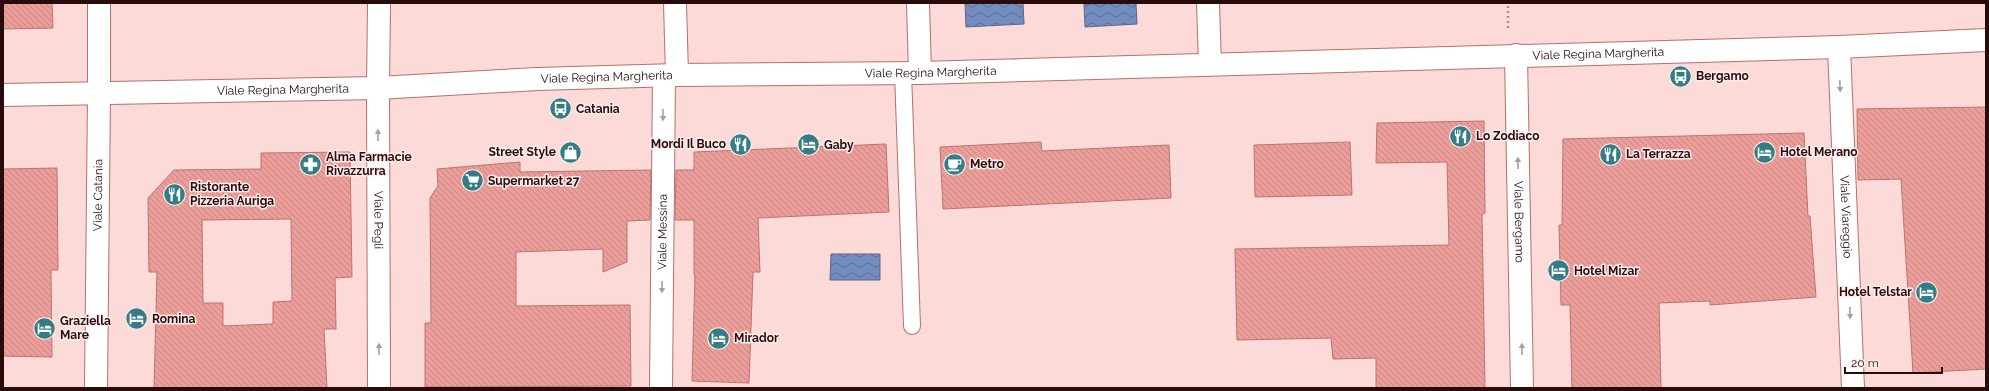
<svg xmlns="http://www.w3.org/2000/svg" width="1989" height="391" font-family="Raleway,sans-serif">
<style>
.water{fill:url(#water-waves);stroke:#5c6689}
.building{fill:url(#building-back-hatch);stroke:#bd7370;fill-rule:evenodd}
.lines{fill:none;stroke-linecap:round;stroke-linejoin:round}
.service-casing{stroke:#b76f6b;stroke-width:18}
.pedestrian-casing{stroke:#b76f6b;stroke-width:24}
.minor-casing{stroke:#b76f6b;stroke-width:24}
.tertiary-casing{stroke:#b76f6b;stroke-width:24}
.path{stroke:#ad8e8d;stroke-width:2.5;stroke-dasharray:2 3;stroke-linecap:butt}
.service{stroke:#fff;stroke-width:16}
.pedestrian{stroke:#fff;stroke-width:22}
.minor{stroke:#fff;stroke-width:22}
.tertiary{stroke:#fff;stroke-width:22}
.oneway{fill:#a99e9e}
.labels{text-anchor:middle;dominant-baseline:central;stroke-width:3;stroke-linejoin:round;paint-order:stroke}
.street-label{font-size:12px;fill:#280c0c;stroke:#fdeceb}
.poi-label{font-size:12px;font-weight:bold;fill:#280c0c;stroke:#fdeceb;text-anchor:start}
</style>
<defs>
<pattern id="water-waves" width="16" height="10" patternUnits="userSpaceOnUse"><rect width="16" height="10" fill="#728cbf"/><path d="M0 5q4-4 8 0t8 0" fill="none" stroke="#5e719a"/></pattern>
<pattern id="building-back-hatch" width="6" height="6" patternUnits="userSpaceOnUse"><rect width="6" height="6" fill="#eb9e99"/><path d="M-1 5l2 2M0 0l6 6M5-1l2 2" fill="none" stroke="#ca8783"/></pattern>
</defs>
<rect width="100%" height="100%" fill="#fbdad8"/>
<g class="water">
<polygon points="965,3 1023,3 1024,24 966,27"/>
<polygon points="1136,3 1137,24 1085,27 1084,4"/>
<polygon points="831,254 880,254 880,280 830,280"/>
</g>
<g class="building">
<polygon points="3,3 52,3 53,28 3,29"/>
<polygon points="1986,107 1986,369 1913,373 1901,179 1858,180 1857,109"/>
<polygon points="1484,121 1485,213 1482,214 1485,388 1376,388 1376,358 1333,359 1331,338 1237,340 1235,249 1449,245 1447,162 1376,163 1377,123"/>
<polygon points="1804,133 1808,216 1810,216 1816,297 1710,305 1710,301 1659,303 1661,388 1572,388 1570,305 1561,305 1559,225 1562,225 1563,139"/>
<polygon points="1041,142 1042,151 1169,145 1171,198 943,209 940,147"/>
<polygon points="1350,142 1352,195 1255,197 1254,145"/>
<polygon points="886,144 889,212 758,218 760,272 753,272 749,383 692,381 695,275 694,275 694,220 675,220 676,170 694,170 694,152"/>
<path d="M350 152 352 277 335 278 336 329H324L327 388H154L157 272H149L148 198 174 170 261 169V153ZM291 219 292 301 273 302V324L223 326V303H203L202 220Z"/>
<polygon points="520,162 520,172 651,170 650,220 627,221 627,262 603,272 603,249 516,252 516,306 630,305 631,386 425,387 425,323 431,323 430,198 438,186 437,169"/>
<polygon points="57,168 58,270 51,270 52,357 3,356 3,169"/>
</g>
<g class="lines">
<defs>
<polyline id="service" points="903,73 912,326"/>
<g id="pedestrian">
<polyline points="675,3 677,75"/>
<polyline points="918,3 920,73"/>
<polyline points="1208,3 1210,64"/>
<polyline points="378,88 379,3"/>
<polyline points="99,95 99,3"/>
</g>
<g id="minor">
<path id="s1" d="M1839 47 1853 388"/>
<path id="s2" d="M1516 55 1522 388"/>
<path id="s3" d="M378 88 379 388"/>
<path id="s4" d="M661 388 664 76"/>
</g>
<g id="tertiary">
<path id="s5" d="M3 95 378 88 537 79 677 75 920 73 1839 47 1986 40"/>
<path id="s6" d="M96 388 99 95"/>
</g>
</defs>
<use href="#service" class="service-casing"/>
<use href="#pedestrian" class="pedestrian-casing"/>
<use href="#minor" class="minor-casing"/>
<use href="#tertiary" class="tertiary-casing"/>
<polyline class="path" points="1508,28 1508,3"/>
<use href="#service" class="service"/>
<use href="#pedestrian" class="pedestrian"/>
<use href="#minor" class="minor"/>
<use href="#tertiary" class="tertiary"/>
</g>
<defs><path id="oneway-solid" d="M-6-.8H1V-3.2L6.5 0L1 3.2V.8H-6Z"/></defs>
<g class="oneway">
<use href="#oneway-solid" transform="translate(1840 86) rotate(88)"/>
<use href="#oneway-solid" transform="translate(663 115) rotate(90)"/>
<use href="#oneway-solid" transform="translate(378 135) rotate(-90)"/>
<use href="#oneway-solid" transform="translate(1518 163) rotate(-91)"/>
<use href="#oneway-solid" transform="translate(662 287) rotate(90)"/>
<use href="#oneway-solid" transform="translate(1850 313) rotate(88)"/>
<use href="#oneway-solid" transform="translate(379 349) rotate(-90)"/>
<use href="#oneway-solid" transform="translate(1522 349) rotate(-91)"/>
</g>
<defs>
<symbol id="bus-disc" viewBox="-11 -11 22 22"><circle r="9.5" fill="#357d84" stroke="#fdeceb"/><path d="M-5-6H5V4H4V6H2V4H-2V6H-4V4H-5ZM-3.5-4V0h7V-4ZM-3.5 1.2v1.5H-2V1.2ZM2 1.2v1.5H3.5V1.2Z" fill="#fff"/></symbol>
<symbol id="restaurant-disc" viewBox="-11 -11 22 22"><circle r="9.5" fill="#357d84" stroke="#fdeceb"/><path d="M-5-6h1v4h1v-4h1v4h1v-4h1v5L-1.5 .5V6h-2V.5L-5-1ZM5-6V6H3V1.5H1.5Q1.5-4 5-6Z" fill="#fff"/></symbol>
<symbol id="hotel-disc" viewBox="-11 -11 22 22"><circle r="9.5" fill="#357d84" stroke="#fdeceb"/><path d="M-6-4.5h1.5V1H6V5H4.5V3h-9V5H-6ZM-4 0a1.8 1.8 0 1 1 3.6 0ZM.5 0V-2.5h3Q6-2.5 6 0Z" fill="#fff"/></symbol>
<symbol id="shop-disc" viewBox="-11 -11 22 22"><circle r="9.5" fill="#357d84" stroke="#fdeceb"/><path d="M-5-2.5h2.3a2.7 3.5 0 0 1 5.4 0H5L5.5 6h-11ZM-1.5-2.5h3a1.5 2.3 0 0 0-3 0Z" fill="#fff"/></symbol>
<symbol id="pharmacy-disc" viewBox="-11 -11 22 22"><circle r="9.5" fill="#357d84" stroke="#fdeceb"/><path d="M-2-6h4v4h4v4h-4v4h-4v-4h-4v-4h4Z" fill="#fff"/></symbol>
<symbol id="cafe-disc" viewBox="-11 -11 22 22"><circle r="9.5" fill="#357d84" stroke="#fdeceb"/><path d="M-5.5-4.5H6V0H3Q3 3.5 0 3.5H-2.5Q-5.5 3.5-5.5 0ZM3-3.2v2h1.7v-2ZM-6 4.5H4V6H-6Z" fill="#fff"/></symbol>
<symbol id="supermarket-disc" viewBox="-11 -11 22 22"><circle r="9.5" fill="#357d84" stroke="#fdeceb"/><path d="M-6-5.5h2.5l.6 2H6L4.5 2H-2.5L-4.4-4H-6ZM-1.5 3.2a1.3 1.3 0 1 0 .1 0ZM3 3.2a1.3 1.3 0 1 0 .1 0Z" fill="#fff"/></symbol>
</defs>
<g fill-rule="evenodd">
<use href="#bus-disc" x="1668" y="64" width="25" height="25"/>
<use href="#bus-disc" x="548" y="96" width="25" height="25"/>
<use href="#restaurant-disc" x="1448" y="124" width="25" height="25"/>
<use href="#restaurant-disc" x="728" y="132" width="25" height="25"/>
<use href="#hotel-disc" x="796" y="132" width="25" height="25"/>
<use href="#shop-disc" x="558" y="140" width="25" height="25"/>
<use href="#hotel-disc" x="1752" y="140" width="25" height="25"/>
<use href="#restaurant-disc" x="1598" y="142" width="25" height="25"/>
<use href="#pharmacy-disc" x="298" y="152" width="25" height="25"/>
<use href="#cafe-disc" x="942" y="152" width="25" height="25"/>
<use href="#supermarket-disc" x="460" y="168" width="25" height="25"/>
<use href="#restaurant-disc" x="162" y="182" width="25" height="25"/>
<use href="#hotel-disc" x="1546" y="258" width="25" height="25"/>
<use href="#hotel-disc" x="1914" y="280" width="25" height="25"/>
<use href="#hotel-disc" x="124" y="306" width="25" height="25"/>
<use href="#hotel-disc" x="32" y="316" width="25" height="25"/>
<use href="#hotel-disc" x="706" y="326" width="25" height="25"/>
</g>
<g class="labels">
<g class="street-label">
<text stroke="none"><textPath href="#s5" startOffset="1596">Viale Regina Margherita</textPath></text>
<text stroke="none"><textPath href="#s5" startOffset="928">Viale Regina Margherita</textPath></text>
<text stroke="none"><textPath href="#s5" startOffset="604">Viale Regina Margherita</textPath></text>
<text stroke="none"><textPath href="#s5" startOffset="280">Viale Regina Margherita</textPath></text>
<text stroke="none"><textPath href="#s6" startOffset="193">Viale Catania</textPath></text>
<text stroke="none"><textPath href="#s1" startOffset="170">Viale Viareggio</textPath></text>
<text stroke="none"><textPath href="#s3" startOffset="132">Viale Pegli</textPath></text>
<text stroke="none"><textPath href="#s2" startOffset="167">Viale Bergamo</textPath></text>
<text stroke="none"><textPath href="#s4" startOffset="156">Viale Messina</textPath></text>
</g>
<g class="poi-label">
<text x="1696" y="76">Bergamo</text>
<text x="576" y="109">Catania</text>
<text x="1476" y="136">Lo Zodiaco</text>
<text x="726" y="144" text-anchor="end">Mordi Il Buco</text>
<text x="824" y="145">Gaby</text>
<text x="556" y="152" text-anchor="end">Street Style</text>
<text x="1780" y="152">Hotel Merano</text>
<text x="1626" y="154">La Terrazza</text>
<text x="326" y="157">Alma Farmacie<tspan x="326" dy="14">Rivazzurra</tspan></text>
<text x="970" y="164">Metro</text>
<text x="488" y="181">Supermarket 27</text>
<text x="190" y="187">Ristorante<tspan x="190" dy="14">Pizzeria Auriga</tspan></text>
<text x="1574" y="271">Hotel Mizar</text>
<text x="1912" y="292" text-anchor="end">Hotel Telstar</text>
<text x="152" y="319">Romina</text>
<text x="60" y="321">Graziella<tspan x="60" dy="14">Mare</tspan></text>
<text x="734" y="338">Mirador</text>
</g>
</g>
<rect width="1989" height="391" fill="none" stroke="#280c0c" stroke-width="8"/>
<path d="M1845 367v6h97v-6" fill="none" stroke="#280c0c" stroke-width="2"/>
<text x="1851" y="367" font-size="12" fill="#280c0c" stroke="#fdeceb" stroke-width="3" paint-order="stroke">20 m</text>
</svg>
